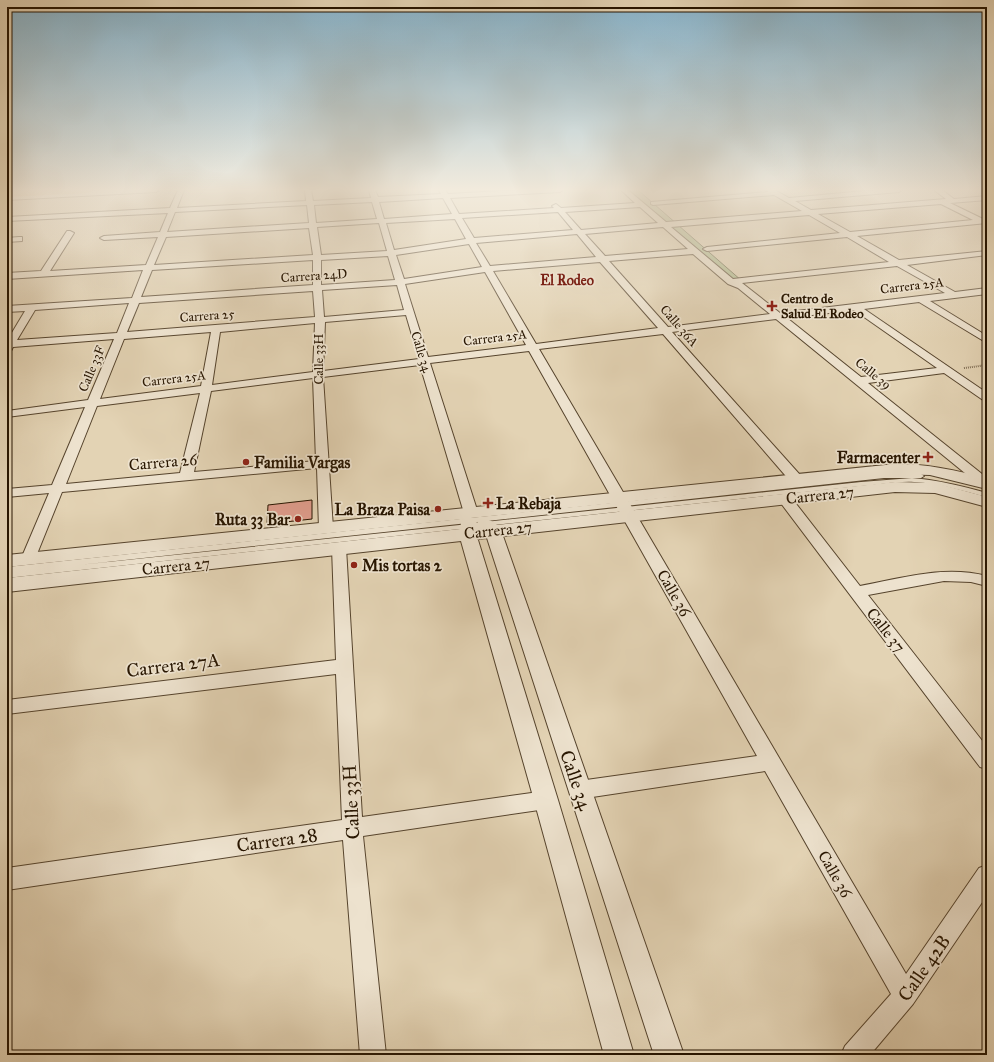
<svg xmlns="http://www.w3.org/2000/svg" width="994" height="1062" font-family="'IM FELL Great Primer',serif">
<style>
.green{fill:#b0bd8f;stroke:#6c6948}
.building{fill:#e09d8d;stroke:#271500}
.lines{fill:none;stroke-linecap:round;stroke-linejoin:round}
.service-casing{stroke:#56442d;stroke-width:2}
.minor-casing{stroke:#56442d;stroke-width:2}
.tertiary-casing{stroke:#56442d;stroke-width:2}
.primary-casing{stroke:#271500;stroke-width:2}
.path{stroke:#271500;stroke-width:2;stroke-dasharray:0.5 1.5;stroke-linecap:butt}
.service{fill:#ede2ce;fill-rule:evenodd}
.minor{fill:#ede2ce;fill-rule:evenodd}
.tertiary{fill:#ede2ce;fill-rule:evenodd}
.primary{fill:#e2ba7a;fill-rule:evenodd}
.poi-dot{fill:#8f2418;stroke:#ede2ce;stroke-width:1.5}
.labels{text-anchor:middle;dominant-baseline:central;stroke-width:3.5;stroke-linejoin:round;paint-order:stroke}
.far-street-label{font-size:13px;fill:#271500;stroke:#ede2ce}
.far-poi-label{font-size:13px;font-weight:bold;fill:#271500;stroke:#ede2ce;text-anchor:start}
.far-neighbourhood-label{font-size:14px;font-weight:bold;fill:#7a1f14;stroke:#ede2ce}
.poi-label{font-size:16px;font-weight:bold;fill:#271500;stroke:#ede2ce;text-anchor:end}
.street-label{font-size:16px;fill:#271500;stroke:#ede2ce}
.near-street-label{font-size:19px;fill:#271500;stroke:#ede2ce}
</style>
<rect width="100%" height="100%" fill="#e3d3b4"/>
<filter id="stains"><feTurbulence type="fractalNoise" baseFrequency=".005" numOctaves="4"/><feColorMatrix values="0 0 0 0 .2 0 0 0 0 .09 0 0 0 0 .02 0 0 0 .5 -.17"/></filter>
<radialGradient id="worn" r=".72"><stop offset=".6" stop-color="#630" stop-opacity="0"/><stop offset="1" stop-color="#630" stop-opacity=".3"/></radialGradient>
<polygon class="green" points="624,190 638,190 742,281 731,282"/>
<polygon class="building" points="312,500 312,519 267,524 268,505"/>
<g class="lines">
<defs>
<g id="service">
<polygon points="884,474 921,474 924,476 921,478 884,478 79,565 469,524 472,526 469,528 7,578 7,567"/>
<path d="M912 478C938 480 962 486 987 493V497C963 491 939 483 914 482 897 481 878 485 861 486L485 526 482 524 485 522 861 482Z"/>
</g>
<g id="minor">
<path d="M178 190H184L177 208 306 201 305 190H311L313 201 371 198 369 190H375L378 197 441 194 439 190H445L448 194 519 190H563L560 192 450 198 459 214 554 208 552 206 556 204 561 208 635 203 621 190H628L666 222 802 211 774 195 653 205 651 204V202L768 192 767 190H775L789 198 875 190H902L899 192 795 201 811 210 946 199 934 190H942L954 199 987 196V200L950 203 983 219H987V223L857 236 899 260 987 251V255L907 265 955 292 987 288V294L930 301 987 336V343L919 302 864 309 987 393V401L983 400 944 373 868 383 987 478V488L982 487 776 319 672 332 801 476 802 479 801 482H791L663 334 539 349 906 974 979 868 987 865V895L913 1004 870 1055H841L845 1046 891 994 765 771 579 799 572 796 569 790 572 784 579 781 757 756 529 351 430 363 478 513 476 516 471 517 466 516 464 513 420 365 323 377 333 528 331 531 326 533 321 531 319 528 317 468 62 492 35 559 33 563 28 564 23 563 21 559 49 493 7 497V489L52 485 85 407 7 417V411L88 400 114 339 13 347 11 351 7 352V341L25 311 7 312V306L132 298 143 270 7 279V273L41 271 67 231H70L74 233 50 271 146 265 158 237 104 240 100 238 104 236 160 232 168 213 7 221V217L170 208ZM443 198 452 214 384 219 379 202ZM372 202 377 219 316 223 314 205ZM941 204 973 220 850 232 818 214ZM307 205 309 223 167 232 175 212ZM640 207 658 223 581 230 565 212ZM558 212 573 230 474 238 462 218ZM809 215 840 233 707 247 703 249 707 251 847 237 889 262 733 279 671 227ZM455 219 466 239 394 250 386 223ZM379 223 387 251 321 255 317 227ZM663 227 688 249 605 256 585 234ZM309 228 313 255 154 265 166 237ZM577 234 596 257 490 266 476 243ZM469 244 482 267 404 279 396 255ZM693 254 728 284 738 288 770 314 668 327 609 261ZM388 256 395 280 321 285V260ZM313 260V285L141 297 152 270ZM600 262 658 328 536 344 493 271ZM897 266 945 293 780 313 742 283ZM485 272 526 345 428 357 405 284ZM397 285 404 310 324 317 322 290ZM313 291 315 317 127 332 139 303ZM129 303 117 333 17 340 35 310ZM854 310 937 368 861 377 787 318ZM406 315 419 359 323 371 325 322ZM315 323 313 372 212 385 220 332ZM211 332 201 386 100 399 124 339ZM313 378 316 461 194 472 211 391ZM200 393 180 473 66 484 97 406Z"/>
<polygon points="19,237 22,237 22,241 7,242 7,238"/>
<path d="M785 495 790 496 860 586C903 578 944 565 987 576V586L971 582 944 581 868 595 987 747V769L980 767 780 502 778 499 780 496Z"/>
<polygon points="339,543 344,545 346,548 362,817 546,791 553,794 556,800 553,806 546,809 363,836 386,1055 360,1055 343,840 7,890 7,868 342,820 336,674 7,714 7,700 336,660 332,548 334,545"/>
</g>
<g id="tertiary">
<polygon points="101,190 160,190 156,192 7,200 7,194"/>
<path d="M895 464C927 464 957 470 987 479V489L930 475 895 474 471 518 475 519 477 523 479 520C487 518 491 520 497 525L895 482 935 483 987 497V507L935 493 895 492 503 536 684 1055H654L487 538 477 539 478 540 558 800 634 1055H604L534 800 461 541 7 592V578L460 529 461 523 463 519 7 567V555Z"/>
</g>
<polygon id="primary" points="24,190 93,190 88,193 7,197 7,191"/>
</defs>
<use href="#service" class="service-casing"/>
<use href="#minor" class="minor-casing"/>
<use href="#tertiary" class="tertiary-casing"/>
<use href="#primary" class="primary-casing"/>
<polyline class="path" points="964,368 987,365"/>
<use href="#service" class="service"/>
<use href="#minor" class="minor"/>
<use href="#tertiary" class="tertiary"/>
<use href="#primary" class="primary"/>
</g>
<linearGradient id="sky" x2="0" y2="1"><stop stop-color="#87b6d0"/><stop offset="0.56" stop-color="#f2ebdd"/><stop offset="1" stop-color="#f2ebdd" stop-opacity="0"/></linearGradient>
<rect width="994" height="339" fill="url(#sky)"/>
<g class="poi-dot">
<path d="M770 300h4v4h4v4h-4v4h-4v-4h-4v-4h4z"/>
<path d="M926 451h4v4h4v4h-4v4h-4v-4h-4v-4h4z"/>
<circle cx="246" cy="462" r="4"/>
<path d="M486 497h4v4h4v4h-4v4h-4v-4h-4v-4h4z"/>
<circle cx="438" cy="509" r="4"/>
<circle cx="298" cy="519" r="4"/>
<circle cx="354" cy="565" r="4"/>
</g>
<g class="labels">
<g class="far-street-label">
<text transform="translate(314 276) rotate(-4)">Carrera 24D</text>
<text transform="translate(912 286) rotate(-7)">Carrera 25A</text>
<text transform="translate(207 316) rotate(-4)">Carrera 25</text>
<text transform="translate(679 326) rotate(49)">Calle 36A</text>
<text transform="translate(495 338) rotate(-7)">Carrera 25A</text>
<text transform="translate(421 352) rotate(73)">Calle 34</text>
<text transform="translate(319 359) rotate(-90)">Calle 33H</text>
<text transform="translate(92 369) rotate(-67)">Calle 33F</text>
<text transform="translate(873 374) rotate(39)">Calle 39</text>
<text transform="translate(174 379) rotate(-7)">Carrera 25A</text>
</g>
<g class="far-poi-label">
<text x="781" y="299">Centro de<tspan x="781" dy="15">Salud El Rodeo</tspan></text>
</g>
<g class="far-neighbourhood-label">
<text x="567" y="280">El Rodeo</text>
</g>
<g class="poi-label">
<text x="920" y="457">Farmacenter</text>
<text x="254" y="462" text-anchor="start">Familia Vargas</text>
<text x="496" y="503" text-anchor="start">La Rebaja</text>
<text x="430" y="509">La Braza Paisa</text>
<text x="290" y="519">Ruta 33 Bar</text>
<text x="362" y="565" text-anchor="start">Mis tortas 2</text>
</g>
<g class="street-label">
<text transform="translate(163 462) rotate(-5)">Carrera 26</text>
<text transform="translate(820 495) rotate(-6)">Carrera 27</text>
<text transform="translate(498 530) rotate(-6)">Carrera 27</text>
<text transform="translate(176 566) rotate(-6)">Carrera 27</text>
<text transform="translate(674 593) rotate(60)">Calle 36</text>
<text transform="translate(886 630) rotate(52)">Calle 37</text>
<text transform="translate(835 874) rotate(60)">Calle 36</text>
</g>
<g class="near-street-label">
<text transform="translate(173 665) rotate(-7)">Carrera 27A</text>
<text transform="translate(576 780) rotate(71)">Calle 34</text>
<text transform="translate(351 802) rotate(-93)">Calle 33H</text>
<text transform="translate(277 840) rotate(-8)">Carrera 28</text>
<text transform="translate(924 968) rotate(-55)">Calle 42B</text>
</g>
</g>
<rect width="994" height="1062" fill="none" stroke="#e3d3b4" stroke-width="24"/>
<rect x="8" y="8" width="978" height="1046" fill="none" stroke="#271500" stroke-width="2"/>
<rect x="12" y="12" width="970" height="1038" fill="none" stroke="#271500"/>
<rect width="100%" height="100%" filter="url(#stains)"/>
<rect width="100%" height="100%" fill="url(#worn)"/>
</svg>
